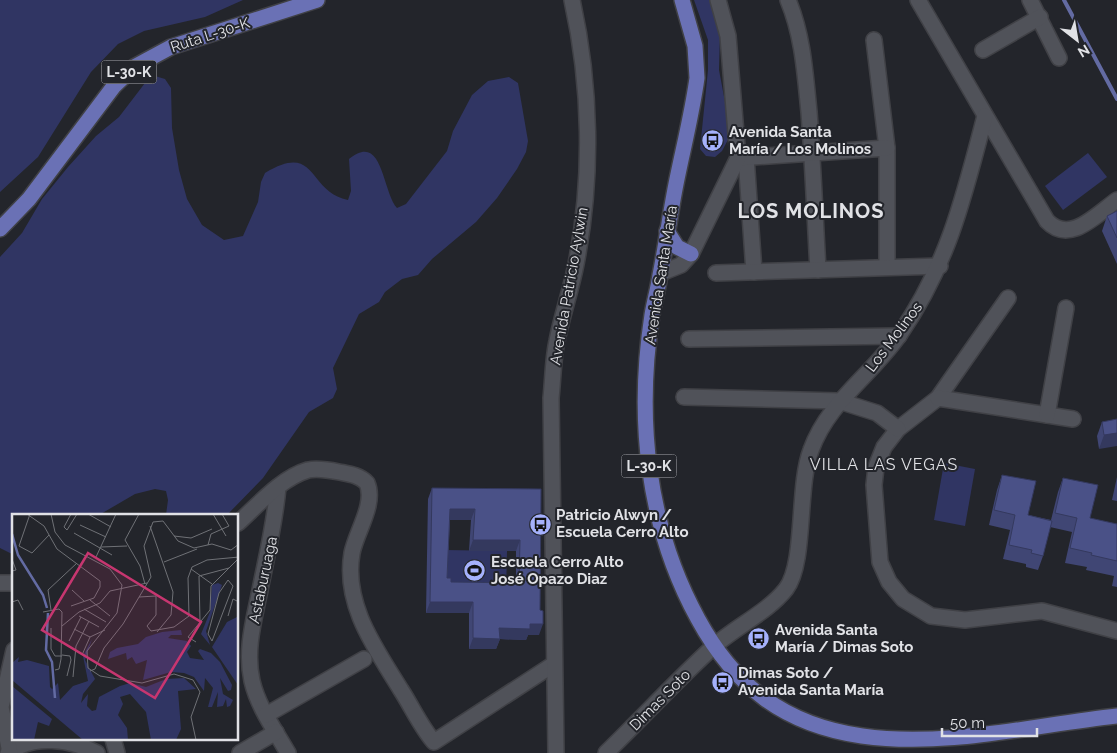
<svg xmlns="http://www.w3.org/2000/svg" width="1117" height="753" font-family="Raleway,sans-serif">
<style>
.green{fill:#303563}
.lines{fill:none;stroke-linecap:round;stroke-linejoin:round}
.stream{stroke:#636ba3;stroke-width:4}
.minor-casing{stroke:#404146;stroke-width:18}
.major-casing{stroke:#404146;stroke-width:18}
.minor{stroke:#505259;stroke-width:15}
.major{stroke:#6a71b5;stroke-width:15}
.wall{fill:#404674;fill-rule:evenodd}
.shaded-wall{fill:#34395e}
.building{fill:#4a5187;stroke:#34395e;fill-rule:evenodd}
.labels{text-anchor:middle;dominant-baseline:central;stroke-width:4;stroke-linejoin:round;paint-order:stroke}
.shield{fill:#23252b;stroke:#a8a9ae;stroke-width:1}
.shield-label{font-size:14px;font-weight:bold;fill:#e1e2e6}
.street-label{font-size:15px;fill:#e1e2e6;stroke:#23252b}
.poi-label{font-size:15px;font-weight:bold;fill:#e1e2e6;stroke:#23252b;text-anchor:start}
.neighbourhood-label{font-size:16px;letter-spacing:1px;fill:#e1e2e6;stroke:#23252b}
.district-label{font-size:20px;font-weight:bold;letter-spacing:1px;fill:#e1e2e6;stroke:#23252b}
.inset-river{fill:none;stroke:#636ba3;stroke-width:2.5}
.inset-road{fill:none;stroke:#6f7176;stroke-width:1}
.view{fill:#c73670;fill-opacity:0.15;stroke:#c73670;stroke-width:2.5}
.inset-edge{fill:none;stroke:#e1e2e6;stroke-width:2.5}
</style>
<rect width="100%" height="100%" fill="#23252b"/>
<g class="green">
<polygon points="0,0 243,0 205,17 144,31 118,44 91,72 38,157 0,192"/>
<polygon points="694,0 710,0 720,33 719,70 731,134 722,151 715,157 706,156 700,149 708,70 708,40"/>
<path d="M155 76 165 79 171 88 172 128 179 170 187 199 202 225 224 240 243 236 258 202 261 182 265 173C318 141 307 192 348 200L351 191 349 159C383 131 382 191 397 208L406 204 447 151 453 131 472 95 488 81 509 77 518 83 528 141 526 152 517 169 497 198 476 222 432 259 418 275 402 279 385 292 379 302 359 314 333 368 337 389 333 398 309 412 263 478 227 515H166L168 500 166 491 155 489 135 494 99 515 14 516V555L0 548V257L22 233 42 199 68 167 96 136 119 117 145 83Z"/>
<polygon points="1088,153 1107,177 1063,210 1045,186"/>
<polygon points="944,463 975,469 965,526 934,520"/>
<polygon points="445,550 507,551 506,594 447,593"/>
</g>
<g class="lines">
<polyline class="stream" points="1064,0 1117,99"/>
<defs>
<g id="minor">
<path d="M788 0C803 36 805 73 809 112 813 165 815 217 818 270"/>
<path d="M918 0 1047 221C1070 245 1097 214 1117 200"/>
<polyline points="1030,0 1059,58"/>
<polyline points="874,40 887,148 887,267"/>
<polyline points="983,50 1040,17"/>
<polyline points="746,157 754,272"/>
<polyline points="738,158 887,148"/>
<polyline points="661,273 681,265 691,254 738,158 728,36 718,0"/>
<polyline points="716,273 940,266"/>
<polyline points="1008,298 938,398 898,429 884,447 876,467 874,485 880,562 889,582 903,599 931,616 965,620 1042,611 1117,631"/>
<polyline points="689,339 899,336"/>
<polyline points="684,397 839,401 877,413 898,429"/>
<polyline points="938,398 1073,419"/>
<polyline points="1047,415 1066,308"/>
<path d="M278 487C275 522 267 555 260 590 254 620 245 650 252 681 258 707 275 730 288 753"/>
<path d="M238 523C258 505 281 478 308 470 318 468 329 470 339 472 349 474 359 475 367 483 376 504 356 532 352 553 343 605 376 649 401 690 412 707 421 727 434 742L554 664"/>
<polyline points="0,583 14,583"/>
<polyline points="266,715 364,659"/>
<polyline points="113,739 117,753"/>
<path d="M8 753C33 734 71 739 97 753"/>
<polyline points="10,753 1,707 14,650"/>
<polyline points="240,753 276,732"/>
<path d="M556 753 551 398C553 379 553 359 557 341 562 315 571 290 576 264 593 178 591 85 572 0"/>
<path d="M606 753C642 718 676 681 713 647 735 627 768 612 786 589 806 563 797 486 811 450 828 402 872 375 900 334 948 264 964 197 985 116"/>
</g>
<g id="major">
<path d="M682 0 695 46 697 78C692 114 683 149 676 184 670 214 666 245 660 275 658 289 654 302 652 315 636 419 647 526 698 619 735 687 785 725 862 736 945 748 1034 725 1117 716"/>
<polyline points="0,229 29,199 114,86 134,67 171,47 317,0"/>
<polyline points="667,231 677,247 691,254"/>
</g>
</defs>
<use href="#minor" class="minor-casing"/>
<use href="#major" class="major-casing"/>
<use href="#minor" class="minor"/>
<use href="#major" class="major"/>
</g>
<g class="wall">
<polygon points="1117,211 1117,264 1102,231 1107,216"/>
<polygon points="1117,419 1099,449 1097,436 1102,422"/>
<polygon points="1002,475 1028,515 1051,520 1058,492 1063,478 1090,518 1117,524 1117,587 1112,586 1114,576 1086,570 1087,567 1065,563 1072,532 1050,527 1043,556 1038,570 1026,567 1026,564 1003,559 1010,530 989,525 997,490"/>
<polygon points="1117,477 1117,501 1112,500"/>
<path d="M432 488 541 489 539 635H528L526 640 500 639 496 649H469V613H426L428 499ZM450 520H471L469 551H516V583L451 582 447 578Z"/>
</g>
<g class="shaded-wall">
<polygon points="1117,433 1117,446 1099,449 1104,435"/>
<polygon points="450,509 475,509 471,520 446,520"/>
<polygon points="473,540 520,540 516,551 469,551"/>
<polygon points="430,602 473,602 469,613 426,613"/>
<polygon points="530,624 543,624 539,635 528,635 526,640 500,639 496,649 469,649 473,638 499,628"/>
</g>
<g class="building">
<polygon points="1117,211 1117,238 1107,216"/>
<polygon points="1117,419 1117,433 1104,435 1102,422"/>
<polygon points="1002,475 1036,481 1028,515 1052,521 1043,556 1031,553 1032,550 1009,545 1015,515 994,510"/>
<polygon points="1063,478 1098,485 1090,518 1117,524 1117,561 1091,555 1092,553 1070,548 1077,518 1055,513"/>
<path d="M432 488 541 489 540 610 543 611V624H530V629L499 628 500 639 473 638V602H430ZM450 509H475L473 540H520L519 583 451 582V578H447Z"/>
</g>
<defs>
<symbol id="bus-disc" viewBox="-11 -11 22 22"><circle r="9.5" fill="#a5b1fc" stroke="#23252b"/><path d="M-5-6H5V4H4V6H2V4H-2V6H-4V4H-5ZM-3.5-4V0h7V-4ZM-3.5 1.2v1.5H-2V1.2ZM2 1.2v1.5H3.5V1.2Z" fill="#111"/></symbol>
<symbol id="stadium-disc" viewBox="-11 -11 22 22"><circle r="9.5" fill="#a5b1fc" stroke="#23252b"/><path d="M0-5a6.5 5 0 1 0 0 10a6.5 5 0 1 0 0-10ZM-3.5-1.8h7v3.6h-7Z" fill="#111"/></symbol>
</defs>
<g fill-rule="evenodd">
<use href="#bus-disc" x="700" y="128" width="25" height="25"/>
<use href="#bus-disc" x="528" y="512" width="25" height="25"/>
<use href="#stadium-disc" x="462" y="558" width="25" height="25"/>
<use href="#bus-disc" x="746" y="626" width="25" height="25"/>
<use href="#bus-disc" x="710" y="670" width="25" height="25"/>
</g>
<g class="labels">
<g class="shield">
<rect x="101.5" y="60.5" width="55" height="23" rx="4"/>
<rect x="621.5" y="454.5" width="55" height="23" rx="4"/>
</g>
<g class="shield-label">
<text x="129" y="72">L-30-K</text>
<text x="649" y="466">L-30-K</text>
</g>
<g class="street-label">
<text transform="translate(210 35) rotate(-18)">Ruta L-30-K</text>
<text transform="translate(661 275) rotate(-81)">Avenida Santa María</text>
<text transform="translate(569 286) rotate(-80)">Avenida Patricio Aylwin</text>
<text transform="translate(894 337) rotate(-53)">Los Molinos</text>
<text transform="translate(263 580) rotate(-78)">Astaburuaga</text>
<text transform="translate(660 700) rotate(-45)">Dimas Soto</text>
</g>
<g class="poi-label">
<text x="729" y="132">Avenida Santa<tspan x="729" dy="17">María / Los Molinos</tspan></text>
<text x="556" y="515">Patricio Alwyn /<tspan x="556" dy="17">Escuela Cerro Alto</tspan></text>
<text x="491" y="562">Escuela Cerro Alto<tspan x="491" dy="17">José Opazo Diaz</tspan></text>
<text x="775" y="630">Avenida Santa<tspan x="775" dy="17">María / Dimas Soto</tspan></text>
<text x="738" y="673">Dimas Soto /<tspan x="738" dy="17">Avenida Santa María</tspan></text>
</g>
<g class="neighbourhood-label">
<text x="884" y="464">VILLA LAS VEGAS</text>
</g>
<g class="district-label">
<text x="811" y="211">LOS MOLINOS</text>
</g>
</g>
<g transform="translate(12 514)">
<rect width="226" height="226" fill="#23252b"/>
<path d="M206 69 210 71 194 117 198 131 189 120 198 98 200 71ZM227 102V171H226L200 133 215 108ZM169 116 170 121H159L156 124 175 127 179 132 175 138 178 144 192 146 186 137 188 135 199 139 208 148 220 171 219 176 216 177 208 164 211 180 221 186 218 192 215 193 214 185 211 192 205 193 206 178 200 193H196L201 174 193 164 192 177 182 163 172 159 159 158 131 166 135 146 124 150 120 143 115 146 114 139 96 145 98 138 105 134 126 130 134 123 150 118ZM80 125 73 146 83 165 71 180 69 189 76 180 75 192 80 197 84 196 87 183 108 172 118 169 134 173 154 165 172 164 184 175 166 177 169 215 164 226H139L134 198 118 180 108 183 111 190 106 201 115 214 116 226H71L0 166V149L7 143 6 148 15 146 37 152 38 173 40 175 46 169 48 186 61 172 76 167 71 142ZM0 172 40 205 37 212 26 208 22 226H0Z" fill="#303563"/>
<path class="inset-river" d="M0 20 6 41 31 81 35 94M36 99 34 136 40 148 43 184"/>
<path class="inset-road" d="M15 0 32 12 45 35 88 67V73L82 84 59 92M39 0 43 18 53 31 98 55 110 71 105 99 75 137 76 154 88 162 130 169 162 160 181 166 188 178 179 203 184 226M59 0 52 13 55 16 65 0M76 0 99 13M127 0 113 26 128 52 133 70M201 0 214 22M68 11 94 23M138 12 161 78 159 101 145 118M62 19 100 41M162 22 179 24 200 15M196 31 199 20 217 12 210 0M7 32 20 39 37 21M7 32 18 0M89 33 115 32M84 43 104 0M0 45 4 56 0 57M152 48 185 35M179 55 200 70M216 66 221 72 200 127 196 120 207 79ZM60 76 72 87M127 83 144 82V101L135 112 139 117 162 113 177 102 176 64 180 53 195 46 227 43M78 86 98 102M0 88 6 86 11 96M72 95 94 108M39 96 36 76 65 49M31 98 47 95 50 98 49 145 47 155 43 156M67 102 87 113M216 102 221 85 227 88M188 107 187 62 217 54M50 112 67 98 88 89 98 77 135 69M39 114V135L43 142H50M62 115 78 123M57 127 69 103M184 128 176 123 198 96 199 72 227 44M50 141 58 142 59 146 55 162M70 141 78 123 93 116M78 157 83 155 92 134 111 110 139 63 132 32 141 8 151 7 166 27 182 34 200 30 219 36 227 30M61 163 64 132 77 107"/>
<path class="view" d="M76 39 189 108 143 184 30 116Z"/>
<rect width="226" height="226" class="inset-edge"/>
</g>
<g transform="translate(1077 40) rotate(149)" stroke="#23252b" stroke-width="4" paint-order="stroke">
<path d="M0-4L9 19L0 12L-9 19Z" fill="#e1e2e6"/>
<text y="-8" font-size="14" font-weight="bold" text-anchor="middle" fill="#e1e2e6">N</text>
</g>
<path d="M942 728v8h95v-8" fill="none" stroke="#e1e2e6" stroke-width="2.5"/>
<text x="950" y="728" font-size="15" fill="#e1e2e6" stroke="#23252b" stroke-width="4" paint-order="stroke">50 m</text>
</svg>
